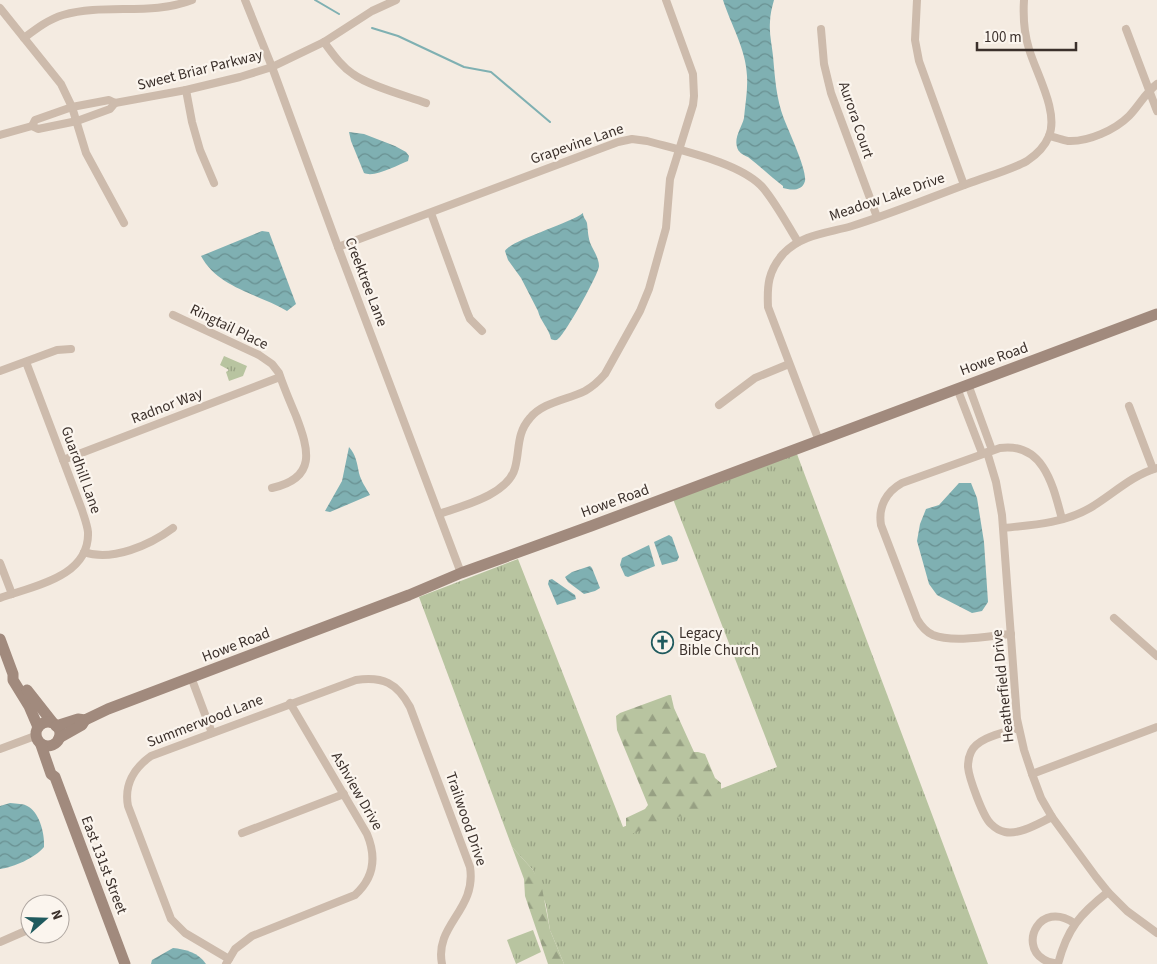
<svg xmlns="http://www.w3.org/2000/svg" width="1157" height="964" font-family="'Source Sans 3',sans-serif">
<style>
.grass{fill:url(#grass-tufts)}
.forest{fill:url(#forest-firs)}
.water{fill:url(#water-waves)}
.lines{fill:none;stroke-linecap:round;stroke-linejoin:round}
.stream{stroke:#7fb0b2;stroke-width:2}
.street{stroke:#cdbbac;stroke-width:8}
.secondary{stroke:#a18a7d;stroke-width:11}
.labels{text-anchor:middle;dominant-baseline:central;stroke-width:4.5;stroke-linejoin:round;paint-order:stroke}
.street-label{font-size:15px;fill:#3b302b;stroke:#fbf5ee}
.poi-label{font-size:15px;fill:#3b302b;stroke:#fbf5ee;text-anchor:start}
</style>
<defs>
<pattern id="grass-tufts" width="24" height="20" patternUnits="userSpaceOnUse" patternTransform="scale(1.25)"><rect width="24" height="20" fill="#b8c4a0"/><path d="M3 7l-1-3M5 7V3M7 7l1-3M15 17l-1-3M17 17v-4M19 17l1-3" fill="none" stroke="#97a083"/></pattern>
<pattern id="forest-firs" width="22" height="20" patternUnits="userSpaceOnUse" patternTransform="scale(1.25)"><rect width="22" height="20" fill="#b8c4a0"/><path d="M5 1l3.5 6h-7zM16 11l3.5 6h-7z" fill="#97a083"/></pattern>
<pattern id="water-waves" width="16" height="10" patternUnits="userSpaceOnUse" patternTransform="scale(1.25)"><rect width="16" height="10" fill="#7fb0b2"/><path d="M0 5q4-4 8 0t8 0" fill="none" stroke="#699091"/></pattern>
</defs>
<rect width="100%" height="100%" fill="#f4ebe1"/>
<g class="grass">
<polygon points="224,356 247,366 243,376 229,381 226,372 229,370 220,365"/>
<polygon points="797,454 988,964 564,964 550,930 546,905 533,870 512,847 419,597 518,559 623,827 777,767 673,499"/>
<polygon points="533,930 541,952 516,964 507,940"/>
</g>
<g class="forest">
<polygon points="669,695 671,695 674,708 694,752 698,752 705,754 715,778 721,783 721,794 710,808 695,811 631,834 626,831 626,818 645,809 648,805 617,730 616,716 620,713"/>
<polygon points="512,847 533,870 542,888 550,930 564,964 548,964 525,896 524,879"/>
</g>
<g class="water">
<path d="M723 0H774C772 7 770 15 770 22 769 34 772 45 773 56 775 78 776 98 784 119 789 132 807 170 805 181 802 192 790 190 783 188V186C771 177 760 166 748 157 743 155 738 152 737 147 734 137 742 127 744 118 745 105 748 90 747 76 746 49 731 25 723 0Z"/>
<path d="M349 132 364 134 395 146 406 152 409 156 408 161C397 165 375 178 364 173L351 141Z"/>
<path d="M583 213C583 218 586 219 587 223 588 231 588 238 591 245 594 251 599 259 599 266 599 274 564 336 558 339 556 341 553 340 551 339 549 328 540 321 538 311L521 278 508 260 505 251C511 240 569 224 583 213Z"/>
<path d="M262 231 269 232 296 304 287 311C259 294 218 288 201 256Z"/>
<path d="M349 447C356 455 357 463 359 473 361 481 366 488 370 495L330 512 325 511 342 481Z"/>
<polygon points="959,483 971,483 977,498 984,542 988,602 982,611 972,613 937,595 929,584 917,541 920,524 926,509 939,505"/>
<polygon points="669,535 672,537 679,557 677,561 662,565 654,542"/>
<polygon points="649,545 655,566 628,577 625,576 620,565 622,558"/>
<polygon points="590,566 592,568 600,588 595,591 584,594 568,582 565,577 572,572"/>
<polygon points="552,579 575,595 576,599 557,605 548,584 549,580"/>
<path d="M10 803C17 804 23 803 29 807 40 814 45 835 44 847 35 858 14 867 0 869V806Z"/>
<path d="M173 948C185 949 199 953 206 964H151L152 960Z"/>
</g>
<g class="lines">
<g class="stream">
<polyline points="315,0 339,14"/>
<polyline points="372,28 398,36 464,67 491,72 550,122"/>
</g>
<g class="street">
<polyline points="245,0 272,67 338,247 461,573"/>
<polyline points="917,0 915,40 919,61 964,185"/>
<polyline points="0,8 61,84 72,107 86,153 124,223"/>
<polyline points="821,29 824,64 831,93 877,217"/>
<polyline points="1126,29 1157,111"/>
<path d="M24 38C36 29 49 19 63 15 105 3 151 16 192 0"/>
<path d="M324 42C333 54 341 66 353 74 369 86 407 96 426 103"/>
<polyline points="186,90 192,122 200,150 214,183"/>
<polyline points="32,126 35,120 72,107 109,100 115,103 186,90 240,77 272,67 324,42 372,11 396,0"/>
<polyline points="0,135 32,126 38,129 77,121 110,109 115,103"/>
<path d="M1049 136C1055 137 1062 140 1068 141 1088 142 1115 130 1129 116 1139 106 1145 93 1157 84"/>
<polyline points="431,213 467,312 470,319 482,331"/>
<path d="M338 247 618 142 632 139 647 141C679 150 743 163 764 189 777 205 787 224 798 242"/>
<path d="M173 315 259 355 272 364 279 373C284 388 290 402 296 416 309 450 317 478 272 488"/>
<polyline points="0,371 57,350 71,349"/>
<polyline points="968,384 992,450"/>
<polyline points="957,388 982,453"/>
<polyline points="719,405 755,378 789,364"/>
<polyline points="1129,406 1153,469"/>
<path d="M819 441 768 307C767 286 768 271 783 254 802 234 828 233 852 226 891 214 929 198 967 184 985 177 1011 170 1027 161 1036 155 1045 146 1049 136 1059 112 1036 73 1029 49 1024 33 1023 16 1024 0"/>
<polyline points="987,452 996,482 1002,515 1017,719 1024,750 1032,774 1041,798 1052,817 1096,877 1108,892 1127,911 1157,933"/>
<polyline points="63,460 280,377"/>
<path d="M439 514C462 506 508 495 515 468 520 450 516 434 530 418 543 402 567 400 585 391 592 387 599 381 605 374L640 311 649 289 666 228 670 179 693 105 694 96 693 74 666 0"/>
<path d="M1004 528C1034 525 1064 523 1090 508 1112 495 1132 475 1157 468"/>
<path d="M84 552C112 562 150 545 173 528"/>
<polyline points="0,563 12,594"/>
<path d="M0 598C33 586 90 577 88 532 87 524 84 517 82 510L26 362"/>
<polyline points="1114,618 1157,656"/>
<path d="M1011 634C990 636 953 643 933 635 926 632 921 626 917 619L881 525C878 507 886 492 902 483L1000 448C1044 442 1053 486 1062 519"/>
<polyline points="191,677 212,733"/>
<path d="M1018 728C1004 733 978 737 971 752 969 756 968 762 968 767 969 778 983 817 991 824 995 828 1000 831 1005 832 1020 835 1039 823 1052 817"/>
<polyline points="0,749 35,736"/>
<polyline points="1032,774 1157,727"/>
<polyline points="242,833 344,794"/>
<polyline points="0,942 30,929"/>
<path d="M229 959 185 933 171 919 128 806C124 785 134 768 151 756L356 680C383 676 397 683 410 707L470 867C477 910 434 925 442 964"/>
<path d="M226 964 235 949 252 936 355 895C374 878 377 858 367 834L290 703"/>
<path d="M1058 964C1053 963 1047 962 1043 959 1019 944 1040 900 1074 923"/>
<path d="M1058 964C1067 929 1080 914 1108 892"/>
</g>
<g class="secondary">
<polyline points="0,639 13,674 13,680 29,706 38,727"/>
<polyline points="27,690 53,723"/>
<circle cx="48" cy="734" r="12"/>
<polyline points="56,726 78,719 85,720 108,709 409,595 461,573 591,526 1157,314"/>
<polyline points="59,738 82,725 85,720"/>
<polyline points="41,745 51,774 55,777 125,964"/>
</g>
</g>
<defs>
<symbol id="church-ring" viewBox="-11 -11 22 22"><circle r="9.5" fill="#fbf5ee" stroke="#1f5a5e" stroke-width="1.5"/><path d="M-1.2-6h2.4v3.5h3.3v2.4h-3.3V6h-2.4V-.1h-3.3v-2.4h3.3Z" fill="#1f5a5e"/></symbol>
</defs>
<g fill-rule="evenodd">
<use href="#church-ring" x="650" y="630" width="25" height="25"/>
</g>
<g class="labels">
<g class="street-label">
<text transform="translate(200 70) rotate(-14)">Sweet Briar Parkway</text>
<text transform="translate(856 120) rotate(71)">Aurora Court</text>
<text transform="translate(577 144) rotate(-19)">Grapevine Lane</text>
<text transform="translate(887 197) rotate(-19)">Meadow Lake Drive</text>
<text transform="translate(366 282) rotate(69)">Creektree Lane</text>
<text transform="translate(229 327) rotate(26)">Ringtail Place</text>
<text transform="translate(994 359) rotate(-20)">Howe Road</text>
<text transform="translate(167 406) rotate(-21)">Radnor Way</text>
<text transform="translate(81 470) rotate(70)">Guardhill Lane</text>
<text transform="translate(615 501) rotate(-20)">Howe Road</text>
<text transform="translate(236 645) rotate(-21)">Howe Road</text>
<text transform="translate(1003 686) rotate(-96)">Heatherfield Drive</text>
<text transform="translate(205 721) rotate(-21)">Summerwood Lane</text>
<text transform="translate(357 791) rotate(60)">Ashview Drive</text>
<text transform="translate(466 819) rotate(71)">Trailwood Drive</text>
<text transform="translate(104 865) rotate(69)">East 131st Street</text>
</g>
<g class="poi-label">
<text x="679" y="633">Legacy<tspan x="679" dy="17">Bible Church</tspan></text>
</g>
</g>
<g transform="translate(45 919) rotate(70)"><circle r="24" fill="#fbf5ee" stroke="#aea6a0"/>
<path d="M0-4L9 19L0 12L-9 19Z" fill="#1f5a5e"/>
<text y="-8" font-size="14" font-weight="bold" text-anchor="middle" fill="#3b302b">N</text>
</g>
<path d="M977 42v8h99v-8" fill="none" stroke="#3b302b" stroke-width="2.5"/>
<text x="984" y="42" font-size="15" fill="#3b302b" stroke="#fbf5ee" stroke-width="4" paint-order="stroke">100 m</text>
</svg>
